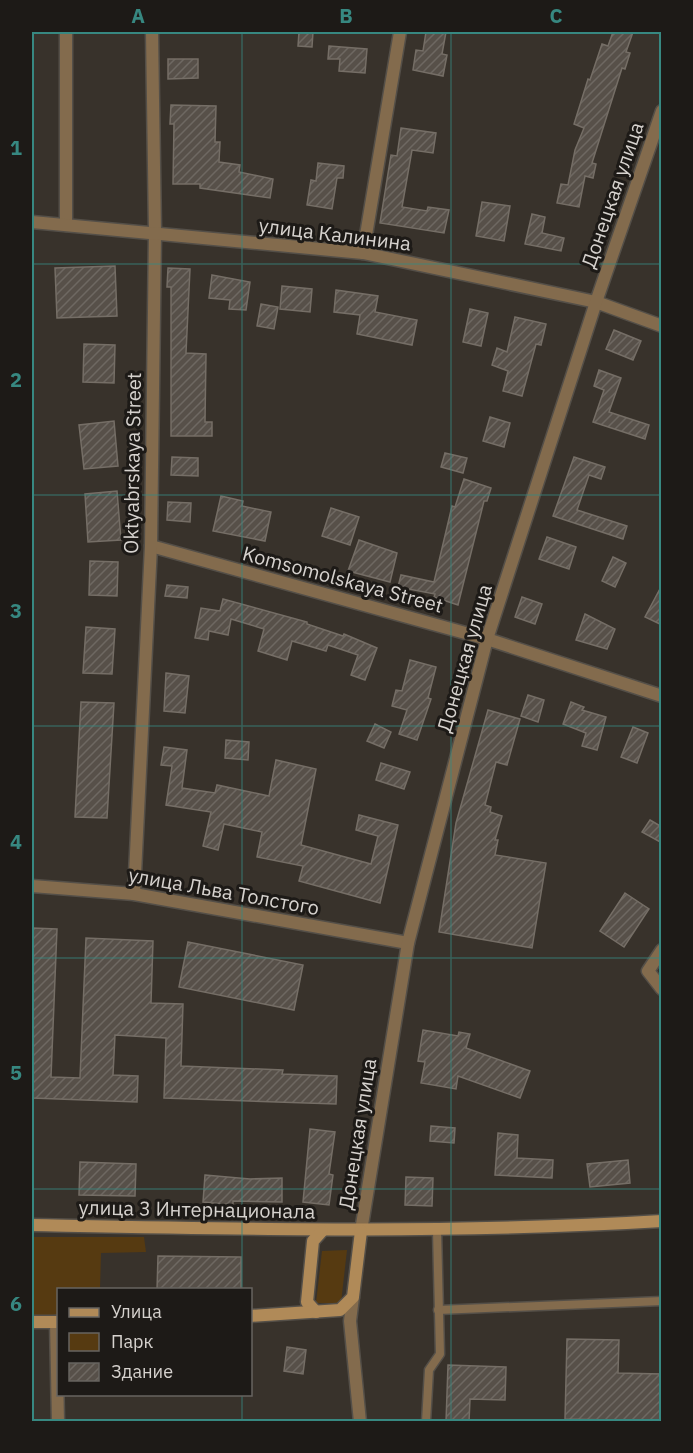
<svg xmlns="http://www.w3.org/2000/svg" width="693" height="1453" font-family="'IBM Plex Sans',sans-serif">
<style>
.green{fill:#563a11}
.building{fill:url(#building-hatch);stroke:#756e66;stroke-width:1.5}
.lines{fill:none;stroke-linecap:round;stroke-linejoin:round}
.service-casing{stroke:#544f48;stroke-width:11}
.minor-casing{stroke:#544f48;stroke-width:15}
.tertiary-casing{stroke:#544f48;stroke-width:15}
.secondary-casing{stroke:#544f48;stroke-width:15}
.service{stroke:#836b4d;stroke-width:8}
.minor{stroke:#836b4d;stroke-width:12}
.tertiary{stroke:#836b4d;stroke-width:12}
.secondary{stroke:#b08a58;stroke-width:12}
.grid{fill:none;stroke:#378881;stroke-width:1.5;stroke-opacity:0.55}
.labels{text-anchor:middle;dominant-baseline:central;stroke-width:6;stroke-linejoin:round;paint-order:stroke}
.street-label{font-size:20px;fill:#d6d2ce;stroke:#1d1a17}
.neatline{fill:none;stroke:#378881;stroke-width:2}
.grid-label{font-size:20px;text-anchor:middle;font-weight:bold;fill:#378881}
</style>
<defs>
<pattern id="building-hatch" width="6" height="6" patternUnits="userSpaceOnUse" patternTransform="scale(1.5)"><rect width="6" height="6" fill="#575049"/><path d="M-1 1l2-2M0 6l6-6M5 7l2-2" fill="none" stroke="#6e6862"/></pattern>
</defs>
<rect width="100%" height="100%" fill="#38322b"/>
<g class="green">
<polygon points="32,1237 144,1237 146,1252 101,1253 100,1289 58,1290 58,1315 32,1315"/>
<polygon points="347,1250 341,1303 316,1303 322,1251"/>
</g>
<g class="building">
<polygon points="299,32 313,32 312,47 298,46"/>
<polygon points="426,32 446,32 442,54 447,55 443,76 413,70 416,50 423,51"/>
<polygon points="613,32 633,32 626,52 630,53 625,69 622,68 592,163 596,164 593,178 585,176 579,207 557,203 561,184 568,185 575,150 584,128 574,124 588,79 590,80 602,44 608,46"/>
<polygon points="329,46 367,49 365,73 339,71 340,59 328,59"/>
<polygon points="168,59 198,59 198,78 168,79"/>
<polygon points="171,105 216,106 215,142 220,142 219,162 240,165 239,172 273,179 270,198 200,188 200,184 173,184 174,124 170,124"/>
<polygon points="401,128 436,133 433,153 412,150 402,207 427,211 428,207 449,210 444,233 380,223 391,155 397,156"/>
<polygon points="318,163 344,166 343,178 337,178 332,209 307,205 311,180 316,181"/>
<polygon points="482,202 510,206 504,241 476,236"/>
<polygon points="532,214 545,217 542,233 564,238 561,251 525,244"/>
<polygon points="115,266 117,316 57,318 55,268"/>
<polygon points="168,268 190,269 186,353 206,354 205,422 212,422 212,436 171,436 171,287 167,287"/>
<polygon points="212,275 250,282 246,310 229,309 230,300 209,298"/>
<polygon points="282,286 312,289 310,312 280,309"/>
<polygon points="336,290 378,296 375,312 417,320 412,345 357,334 360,315 334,312"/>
<polygon points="261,304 278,307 274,329 257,326"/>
<polygon points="470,309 488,313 481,346 463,342"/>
<polygon points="515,317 546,324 541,345 536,344 522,396 503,391 508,371 492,365 497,348 507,352"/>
<polygon points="614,330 641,341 633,360 606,349"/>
<polygon points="84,344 115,345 114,383 83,382"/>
<polygon points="599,370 621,378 609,412 649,425 645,439 593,422 604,390 594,386"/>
<polygon points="490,417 510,423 504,447 483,441"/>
<polygon points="114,421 118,466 84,469 79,425"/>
<polygon points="445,453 467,458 463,473 441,467"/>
<polygon points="172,457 198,458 198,476 171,475"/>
<polygon points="574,457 605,467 601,479 589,475 577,510 627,526 623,539 553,516"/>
<polygon points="464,479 491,488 487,501 484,501 458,605 434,597 435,594 398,587 401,575 434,582 452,506 455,507"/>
<polygon points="117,491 121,540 88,542 85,494"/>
<polygon points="221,496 243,501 242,506 271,512 265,541 213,531"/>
<polygon points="168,502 191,503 190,522 167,520"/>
<polygon points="331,508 359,517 350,545 322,536"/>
<polygon points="547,537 576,547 569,569 539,559"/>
<polygon points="359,540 397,553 390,582 348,571"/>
<polygon points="613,557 626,563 615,587 602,581"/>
<polygon points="90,561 118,562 117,596 89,595"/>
<polygon points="167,585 188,587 187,598 165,596"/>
<polygon points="662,585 662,625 645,617"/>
<polygon points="522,597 542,604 535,624 515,617"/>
<polygon points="223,599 307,622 307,624 343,636 344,634 377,648 365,680 351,675 358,655 328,645 326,651 292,641 287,660 258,651 264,629 231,619 228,635 209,631 208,640 195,638 201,608 220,611"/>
<polygon points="585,614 615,629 607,649 576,640"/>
<polygon points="86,627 115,629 112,674 83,673"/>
<polygon points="410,660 436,667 428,698 431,699 417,740 399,734 407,710 392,706 396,690 402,691"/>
<polygon points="166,673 189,676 185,713 164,711"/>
<polygon points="528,695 544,700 538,722 521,716"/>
<polygon points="81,702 114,703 107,818 75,817"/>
<polygon points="571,702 584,707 582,710 606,717 597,750 582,746 586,733 563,724"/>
<polygon points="488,710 520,719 507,765 496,762 485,805 491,807 490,812 502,816 495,840 498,840 495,855 546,863 532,948 439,932 456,823"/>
<polygon points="375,724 391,732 384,748 367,741"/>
<polygon points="633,727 648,733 637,763 621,757"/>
<polygon points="226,740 249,742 248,760 225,758"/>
<polygon points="164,747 187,750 182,788 215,793 217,785 269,796 276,760 316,769 301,845 371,864 378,836 356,830 359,815 398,825 380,903 299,881 303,866 257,857 262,832 224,824 218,850 203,846 211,812 166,805 172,766 161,765"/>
<polygon points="381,763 410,772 404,789 376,780"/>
<polygon points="650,820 662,827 662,843 642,832"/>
<polygon points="625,893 649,909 624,947 600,931"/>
<polygon points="32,928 57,929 51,1077 80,1078 86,938 153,941 151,1003 183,1004 181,1066 283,1070 282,1074 337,1076 336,1104 164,1098 166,1038 115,1035 113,1075 138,1076 137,1102 32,1098"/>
<polygon points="188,942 303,965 294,1010 179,987"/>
<polygon points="423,1030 458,1036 459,1032 470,1034 466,1048 530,1071 520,1098 458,1076 456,1089 421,1083 425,1062 418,1061"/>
<polygon points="431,1126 455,1128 454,1143 430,1141"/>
<polygon points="310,1129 335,1132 329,1174 333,1175 329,1205 303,1202"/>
<polygon points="498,1133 518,1135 517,1158 553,1160 552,1178 495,1175"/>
<polygon points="628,1160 630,1183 590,1187 587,1164"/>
<polygon points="80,1162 136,1164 135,1196 79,1195"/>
<polygon points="205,1175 250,1179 282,1178 282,1202 233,1201 233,1205 203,1202"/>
<polygon points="406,1177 433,1178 432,1206 405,1205"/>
<polygon points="158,1256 241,1257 241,1290 157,1290"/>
<polygon points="567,1339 619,1340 618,1373 662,1374 662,1421 565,1419"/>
<polygon points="287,1347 306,1350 303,1374 284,1371"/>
<polygon points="448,1365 506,1367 505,1400 470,1399 469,1422 446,1422"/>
</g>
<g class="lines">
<defs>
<g id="service">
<polyline points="438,1310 662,1301"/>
<polyline points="426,1422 429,1370 440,1354 437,1230"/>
</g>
<g id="minor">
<polyline points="66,32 66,225"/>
<polyline points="363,253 400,32"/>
<polyline points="151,546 487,639 662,696"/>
<polyline points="134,894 151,546 155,233 152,32"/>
<polyline points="662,950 648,971 662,989"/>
<polyline points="56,1322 58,1422"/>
</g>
<g id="tertiary">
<polyline points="32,222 363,253 596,302 662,326"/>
<polyline points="32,886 134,894 408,943"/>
<polyline points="361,1231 408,943 487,639 596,302 662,111"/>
<polyline points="353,1297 350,1321 360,1422"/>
</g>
<g id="secondary">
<path d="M32 1225C242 1229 451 1234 662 1221"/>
<polyline points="316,1312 307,1302 313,1241 322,1231"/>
<polyline points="250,1316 340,1310 353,1297 361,1231"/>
<polyline points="32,1322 58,1322"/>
</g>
</defs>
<use href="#service" class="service-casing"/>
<use href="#minor" class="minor-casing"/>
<use href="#tertiary" class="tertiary-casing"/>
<use href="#secondary" class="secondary-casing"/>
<use href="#service" class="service"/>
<use href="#minor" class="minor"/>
<use href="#tertiary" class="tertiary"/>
<use href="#secondary" class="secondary"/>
</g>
<path class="grid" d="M242 32V1290M451 32V1422M32 264H662M32 495H662M32 726H662M32 958H662M32 1189H662M242 1394V1422"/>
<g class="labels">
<g class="street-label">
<text transform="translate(612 195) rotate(-71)">Донецкая улица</text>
<text transform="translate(335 234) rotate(7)">улица Калинина</text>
<text transform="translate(132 463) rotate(-89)">Oktyabrskaya Street</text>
<text transform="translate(343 579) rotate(15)">Komsomolskaya Street</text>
<text transform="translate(464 658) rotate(-74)">Донецкая улица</text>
<text transform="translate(224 891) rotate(10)">улица Льва Толстого</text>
<text transform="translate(357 1134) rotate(-81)">Донецкая улица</text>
<text transform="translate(197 1209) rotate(1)">улица 3 Интернационала</text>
</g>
</g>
<rect width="693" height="1453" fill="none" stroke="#1d1a17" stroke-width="66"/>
<rect x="57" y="1288" width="195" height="108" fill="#1d1a17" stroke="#676460" stroke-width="1.5"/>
<rect x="69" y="1308" width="30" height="9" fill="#b08a58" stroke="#676460" stroke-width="1.5"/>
<text x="111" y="1318" font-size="18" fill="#d6d2ce">Улица</text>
<rect x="69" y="1333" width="30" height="18" fill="#563a11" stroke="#676460" stroke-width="1.5"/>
<text x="111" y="1348" font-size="18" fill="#d6d2ce">Парк</text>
<rect x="69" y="1363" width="30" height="18" fill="url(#building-hatch)" stroke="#676460" stroke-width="1.5"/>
<text x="111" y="1378" font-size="18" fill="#d6d2ce">Здание</text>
<rect x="33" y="33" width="627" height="1387" class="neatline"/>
<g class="grid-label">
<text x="138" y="23">A</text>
<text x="346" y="23">B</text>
<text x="556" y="23">C</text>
<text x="16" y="155">1</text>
<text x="16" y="387">2</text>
<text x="16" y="618">3</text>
<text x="16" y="849">4</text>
<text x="16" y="1080">5</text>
<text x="16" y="1311">6</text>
</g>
</svg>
